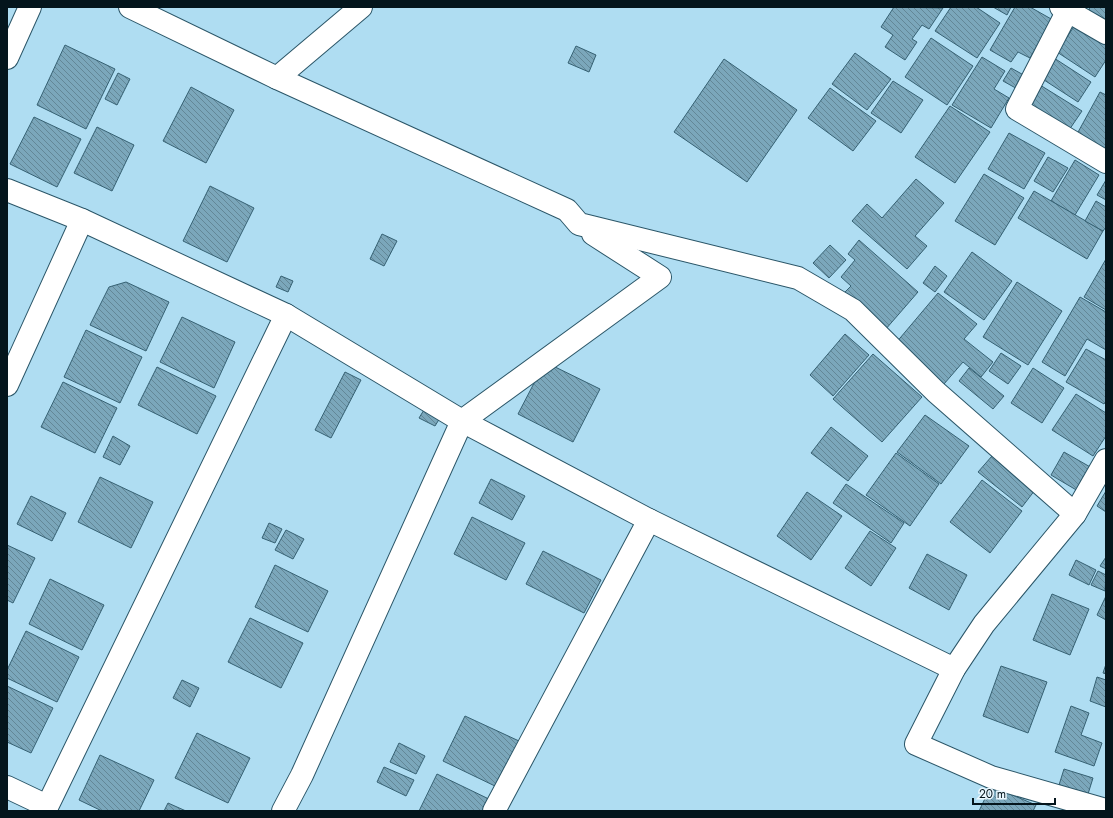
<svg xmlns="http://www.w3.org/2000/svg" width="1113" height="818" font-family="Jost,sans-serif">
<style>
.building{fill:url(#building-back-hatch);stroke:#366173}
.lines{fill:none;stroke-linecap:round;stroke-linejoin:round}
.minor-casing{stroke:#2b5668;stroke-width:24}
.minor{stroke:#fff;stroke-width:22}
</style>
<defs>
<pattern id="building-back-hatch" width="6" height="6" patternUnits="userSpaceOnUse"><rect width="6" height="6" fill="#7ba7bb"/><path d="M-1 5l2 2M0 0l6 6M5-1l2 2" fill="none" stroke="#638797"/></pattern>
</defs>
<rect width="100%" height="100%" fill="#afddf2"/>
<g class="building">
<polygon points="894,7 943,8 929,29 922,25 912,39 917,42 905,60 885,47 893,35 881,27"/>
<polygon points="951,7 976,7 1000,23 977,58 935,31"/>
<polygon points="993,7 1011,7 1007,15"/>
<polygon points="1015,7 1030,7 1053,20 1030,58 1018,52 1011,62 990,50"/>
<polygon points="1090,7 1106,7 1106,22 1088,12"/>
<polygon points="1077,22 1106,41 1106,60 1095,77 1057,52"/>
<polygon points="931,38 973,66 947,105 905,77"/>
<polygon points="65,45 115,69 86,129 37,105"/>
<polygon points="576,46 596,55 589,72 568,63"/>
<polygon points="855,53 891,79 867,110 832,84"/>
<polygon points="982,57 1005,71 994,89 1009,98 991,128 952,105"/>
<polygon points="1054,58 1091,82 1078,102 1041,78"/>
<polygon points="724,59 797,110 747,182 674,132"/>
<polygon points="1011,68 1029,78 1021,91 1003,81"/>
<polygon points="118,73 130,79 117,105 105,99"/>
<polygon points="893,81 923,100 901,133 871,113"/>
<polygon points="1040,85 1082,111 1065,136 1024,110"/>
<polygon points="191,87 234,110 206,163 163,141"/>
<polygon points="830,88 876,121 853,151 808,118"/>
<polygon points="1100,92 1106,95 1106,151 1077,134"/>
<polygon points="950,106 990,132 955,183 915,157"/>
<polygon points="34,117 81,139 57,187 10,164"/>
<polygon points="97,127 134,145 112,191 74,173"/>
<polygon points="1009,133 1045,153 1024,189 988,169"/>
<polygon points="1048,157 1068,168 1053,192 1034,181"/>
<polygon points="1075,160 1099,175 1075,215 1051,201"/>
<polygon points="984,174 1024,198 995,245 955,221"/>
<polygon points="916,179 944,203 915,236 927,246 907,269 852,221 867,204 882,218"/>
<polygon points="1106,180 1106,200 1097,195"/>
<polygon points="210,186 254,208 227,262 183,241"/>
<polygon points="1034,191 1103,231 1087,259 1018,218"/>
<polygon points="1096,201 1106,207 1106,227 1103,231 1085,221"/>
<polygon points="382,234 397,241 384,266 370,259"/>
<polygon points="859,240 918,292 885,330 844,293 851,286 841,277 855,260 848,254"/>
<polygon points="830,245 846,260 829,278 813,263"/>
<polygon points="972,252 1012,281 984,320 944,292"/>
<polygon points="1106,259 1106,310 1084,297"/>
<polygon points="935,266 947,276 935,292 923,283"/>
<polygon points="281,276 293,281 288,292 276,287"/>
<polygon points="126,282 169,302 146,351 90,325 109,287"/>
<polygon points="1017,282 1062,311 1028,365 983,337"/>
<polygon points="938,293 977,324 964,339 993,362 981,377 963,362 944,384 895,344"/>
<polygon points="1080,297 1106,312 1106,350 1087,339 1065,376 1042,362"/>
<polygon points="182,317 235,342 214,388 160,362"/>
<polygon points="86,330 142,357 120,403 64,377"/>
<polygon points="845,334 869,355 833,396 810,375"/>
<polygon points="1086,349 1106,360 1106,401 1104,404 1066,382"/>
<polygon points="1001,353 1021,366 1008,384 989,371"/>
<polygon points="873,354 922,397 882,442 833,399"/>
<polygon points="545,362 600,389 573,442 518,414"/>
<polygon points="157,367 216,396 197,434 138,405"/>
<polygon points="969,368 1004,396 993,409 959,381"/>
<polygon points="1033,368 1064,388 1042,423 1011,403"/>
<polygon points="345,372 361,380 331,438 315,430"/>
<polygon points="63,382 117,408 95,453 41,427"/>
<polygon points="1076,394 1106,413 1106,436 1093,456 1052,430"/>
<polygon points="427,405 443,413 435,426 419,418"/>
<polygon points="925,415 969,446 941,484 897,452"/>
<polygon points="831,427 868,456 848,481 811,453"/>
<polygon points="113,436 130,446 120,465 103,457"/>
<polygon points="1064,452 1092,468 1078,491 1051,475"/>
<polygon points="896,453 939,484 910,526 866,495"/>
<polygon points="992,456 1035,490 1022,507 978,472"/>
<polygon points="100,477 153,502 131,548 78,522"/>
<polygon points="491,479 525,496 512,520 479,503"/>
<polygon points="982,480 1022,511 990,553 950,522"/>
<polygon points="846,484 904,523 891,543 833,503"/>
<polygon points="1106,491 1106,512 1097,506"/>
<polygon points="807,492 842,516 811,560 777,536"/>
<polygon points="31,496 66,513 52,541 17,524"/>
<polygon points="472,517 525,543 506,580 454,554"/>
<polygon points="269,523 282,529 275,543 262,538"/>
<polygon points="286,530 304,539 293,559 275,550"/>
<polygon points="870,531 896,548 871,586 845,568"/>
<polygon points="7,545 35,558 13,603 7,600"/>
<polygon points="543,551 601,580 584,613 526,584"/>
<polygon points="927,554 967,575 949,610 909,588"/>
<polygon points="1106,557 1106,569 1100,566"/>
<polygon points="1076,560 1096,570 1089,585 1069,575"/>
<polygon points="275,565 328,591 308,632 255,607"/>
<polygon points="1098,571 1106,575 1105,591 1091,585"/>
<polygon points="50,579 104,605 82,650 29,624"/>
<polygon points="1052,594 1089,609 1070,655 1033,640"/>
<polygon points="1106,596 1106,620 1097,615"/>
<polygon points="250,618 303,643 281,688 228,662"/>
<polygon points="26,631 79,657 57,702 7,678 7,670"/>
<polygon points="1106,664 1106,674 1103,673"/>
<polygon points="1001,666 1047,682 1028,733 983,716"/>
<polygon points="1097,677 1106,680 1106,707 1090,701"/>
<polygon points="182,680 199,688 190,707 173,698"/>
<polygon points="7,686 53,708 31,753 7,742"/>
<polygon points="1071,706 1089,713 1081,735 1102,743 1094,766 1055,752"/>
<polygon points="465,716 519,741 497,787 443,761"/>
<polygon points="197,733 250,758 228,803 175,778"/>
<polygon points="399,743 425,756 416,774 390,762"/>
<polygon points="100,755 154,780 139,811 102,811 79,800"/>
<polygon points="384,767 414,780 406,796 377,782"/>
<polygon points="1064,769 1093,778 1088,794 1059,785"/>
<polygon points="437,774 493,801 488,811 419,811"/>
<polygon points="991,786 1036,805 1033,811 979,811"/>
<polygon points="168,803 186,811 164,811"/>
</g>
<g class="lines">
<defs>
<g id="minor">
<polyline points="130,7 277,78 567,210 579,224 798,278 853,310 936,392 1075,514"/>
<polyline points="1061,7 1106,33"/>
<polyline points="1067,12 1017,109 1106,162"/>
<polyline points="7,58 30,7"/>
<polyline points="277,78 361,7"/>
<polyline points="7,190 82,220 286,315 462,421 649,520 954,669"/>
<polyline points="7,385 82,220"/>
<polyline points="1106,460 1075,514 984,624 954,669 916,744 991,777 1106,810"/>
<polyline points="7,787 47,806"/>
<polyline points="45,811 286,315"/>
<polyline points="283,811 302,775 462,421 660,277 593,234"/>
<polyline points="494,811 649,520"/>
</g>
</defs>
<use href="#minor" class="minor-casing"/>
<use href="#minor" class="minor"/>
</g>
<rect width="1113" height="818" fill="none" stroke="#04151c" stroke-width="16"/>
<path d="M973 798v6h82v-6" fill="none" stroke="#04151c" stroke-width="2"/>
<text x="979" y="798" font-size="12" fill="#04151c" stroke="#ebf8ff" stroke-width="3" paint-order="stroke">20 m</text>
</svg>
